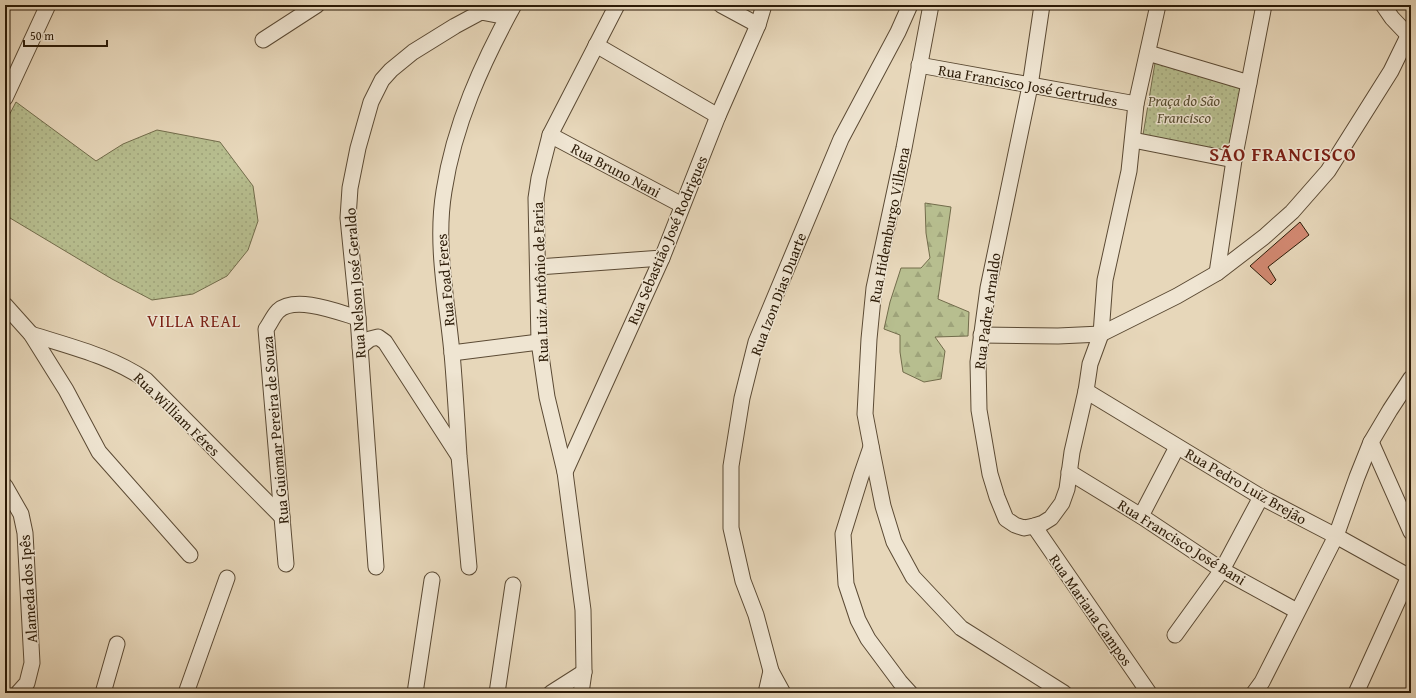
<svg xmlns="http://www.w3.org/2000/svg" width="1416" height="698" font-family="'Gentium Book Plus',serif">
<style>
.forest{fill:url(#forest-firs);stroke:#726c4b}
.park{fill:url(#park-dots);stroke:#726c4b}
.building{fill:#d28871;stroke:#2c1b07}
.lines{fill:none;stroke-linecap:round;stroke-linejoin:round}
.minor-casing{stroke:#5b4a34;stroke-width:17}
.minor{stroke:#efe5d2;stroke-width:15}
.labels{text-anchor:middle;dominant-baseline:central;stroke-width:3;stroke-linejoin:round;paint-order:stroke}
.street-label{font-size:15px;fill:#2c1b07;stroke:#efe5d2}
.park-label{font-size:15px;font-style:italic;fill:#564c30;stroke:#efe5d2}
.quarter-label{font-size:17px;letter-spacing:1px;fill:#7a1f14;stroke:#efe5d2}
.district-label{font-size:19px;font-weight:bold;letter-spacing:1px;fill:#7a1f14;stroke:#efe5d2}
</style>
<defs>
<pattern id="forest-firs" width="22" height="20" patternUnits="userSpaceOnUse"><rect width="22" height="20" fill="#b7be8f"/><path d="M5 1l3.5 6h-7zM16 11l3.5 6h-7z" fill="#9ea37a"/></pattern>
<pattern id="park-dots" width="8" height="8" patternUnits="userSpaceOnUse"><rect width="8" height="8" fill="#b7be8f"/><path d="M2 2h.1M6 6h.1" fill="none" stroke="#9ea37a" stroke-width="1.8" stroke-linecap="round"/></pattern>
</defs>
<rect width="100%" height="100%" fill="#e7d7ba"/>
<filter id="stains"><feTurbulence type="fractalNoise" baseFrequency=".005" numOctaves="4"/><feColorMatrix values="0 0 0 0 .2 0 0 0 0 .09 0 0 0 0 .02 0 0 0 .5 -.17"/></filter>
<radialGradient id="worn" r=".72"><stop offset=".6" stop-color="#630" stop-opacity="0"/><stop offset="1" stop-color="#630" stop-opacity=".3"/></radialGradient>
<polygon class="forest" points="925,203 951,207 938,299 969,312 968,336 935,337 945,351 941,379 924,382 903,372 900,352 900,335 884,329 890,302 901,268 921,268 930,258 926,233"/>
<g class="park">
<polygon points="1155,63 1241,86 1229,157 1143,135"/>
<polygon points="16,102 96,161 123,144 157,130 220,142 253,186 258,221 248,250 227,276 193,294 152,300 112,279 5,215 5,123"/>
</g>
<polygon class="building" points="1300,222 1309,235 1268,267 1276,280 1271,285 1250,266"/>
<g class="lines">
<defs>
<g id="minor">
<polyline points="721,5 758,25"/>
<polyline points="931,5 904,148 874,288 869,339 865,414 873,456 883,506 894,542 913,577 961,628 1064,693"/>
<polyline points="1042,5 1030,86 988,288 978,362 979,410 990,474 997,497 1006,519 1015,525 1024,528 1034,526 1043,523 1051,518 1062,503 1067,489 1072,452 1086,391 1090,364 1101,334 1105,280 1129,171 1136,104 1158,5"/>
<polyline points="1383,5 1392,18 1411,38"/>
<polyline points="263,40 317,5"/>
<polyline points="596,45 718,116"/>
<polyline points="1148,53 1249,83"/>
<polyline points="919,65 1136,104"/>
<polyline points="5,98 48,5"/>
<polyline points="550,135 682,205"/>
<polyline points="1133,140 1234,160"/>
<polyline points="538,267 662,258"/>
<polyline points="1217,273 1234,160 1264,5"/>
<polyline points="5,305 31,334 66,390 99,452 190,555"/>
<path d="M31 334C71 347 111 356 146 380L282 517"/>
<polyline points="981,335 1058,336 1101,334 1177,296 1217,273 1264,237 1292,212 1328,171 1391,71 1411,30"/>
<polyline points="360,347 370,339 378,337 385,342 458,455"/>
<polyline points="452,353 539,342"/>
<polyline points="1086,391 1261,497 1336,536 1408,576"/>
<polyline points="1371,442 1411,532"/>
<polyline points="871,447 861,476 843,534 846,584 858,620 868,639 900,682 910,693"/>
<polyline points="565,472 662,258 718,116 758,25 764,5"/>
<polyline points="1069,472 1141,516 1222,570 1297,611"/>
<polyline points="5,486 21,514 25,533 32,663 27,683 18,693"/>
<polyline points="1141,516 1177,447"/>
<polyline points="1034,526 1149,693"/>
<path d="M286 564 266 329C270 324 273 316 278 311 295 295 338 312 358 318"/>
<polyline points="376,567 358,318 348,218 350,188 358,148 371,102 382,80 391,70 413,52 455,26 481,12 507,17"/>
<path d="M469 567C466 530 462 493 459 456 457 422 455 387 452 353 447 300 435 245 444 191 454 125 482 63 514 5"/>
<polyline points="1175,635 1222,570 1261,497"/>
<polyline points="103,693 117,644"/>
<polyline points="186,693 227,578"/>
<polyline points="415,693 432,580"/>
<polyline points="497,693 513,585"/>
<polyline points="551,693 584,672"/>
<polyline points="581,693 584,672 583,610 565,472 547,397 539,342 536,198 539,178 550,135 617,5"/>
<polyline points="766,693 771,671"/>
<polyline points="783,693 771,671 756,615 743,581 731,528 731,466 742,398 756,342 841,139 898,32 910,5"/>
<polyline points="1254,693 1262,682 1336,536 1357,477 1371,442 1390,410 1411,378"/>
<polyline points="1356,693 1411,572"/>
</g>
</defs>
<use href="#minor" class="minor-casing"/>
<use href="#minor" class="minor"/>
</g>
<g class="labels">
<g class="street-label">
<text transform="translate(1028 85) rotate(10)">Rua Francisco José Gertrudes</text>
<text transform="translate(616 170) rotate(28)">Rua Bruno Nani</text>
<text transform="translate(889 225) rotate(-79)">Rua Hidemburgo Vilhena</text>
<text transform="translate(667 240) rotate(-67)">Rua Sebastião José Rodrigues</text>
<text transform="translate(445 280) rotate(-95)">Rua Foad Feres</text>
<text transform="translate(540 282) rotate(-92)">Rua Luiz Antônio de Faria</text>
<text transform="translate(355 283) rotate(-94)">Rua Nelson José Geraldo</text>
<text transform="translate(778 294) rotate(-69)">Rua Izon Dias Duarte</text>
<text transform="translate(987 311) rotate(-82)">Rua Padre Arnaldo</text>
<text transform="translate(177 414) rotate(44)">Rua William Féres</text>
<text transform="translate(275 430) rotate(-95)">Rua Guiomar Pereira de Souza</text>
<text transform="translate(1246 486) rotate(30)">Rua Pedro Luiz Brejão</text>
<text transform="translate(1182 542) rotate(32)">Rua Francisco José Bani</text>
<text transform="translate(28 589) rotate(-94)">Alameda dos Ipês</text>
<text transform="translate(1091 610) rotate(55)">Rua Mariana Campos</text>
</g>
<g class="park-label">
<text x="1184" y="100">Praça do São<tspan x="1184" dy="17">Francisco</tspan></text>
</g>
<g class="quarter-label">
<text x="194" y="320">VILLA REAL</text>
</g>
<g class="district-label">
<text x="1283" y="154">SÃO FRANCISCO</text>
</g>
</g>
<rect width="1416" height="698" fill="none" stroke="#e7d7ba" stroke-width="20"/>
<rect x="6" y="6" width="1404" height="686" fill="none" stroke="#2c1b07" stroke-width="2"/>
<rect x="10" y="10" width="1396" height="678" fill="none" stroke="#2c1b07"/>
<path d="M24 40v6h83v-6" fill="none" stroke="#2c1b07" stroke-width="2"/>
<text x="30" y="40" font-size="12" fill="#2c1b07" stroke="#efe5d2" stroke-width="3" paint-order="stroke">50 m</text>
<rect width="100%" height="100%" filter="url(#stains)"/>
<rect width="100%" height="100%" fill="url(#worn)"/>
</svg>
